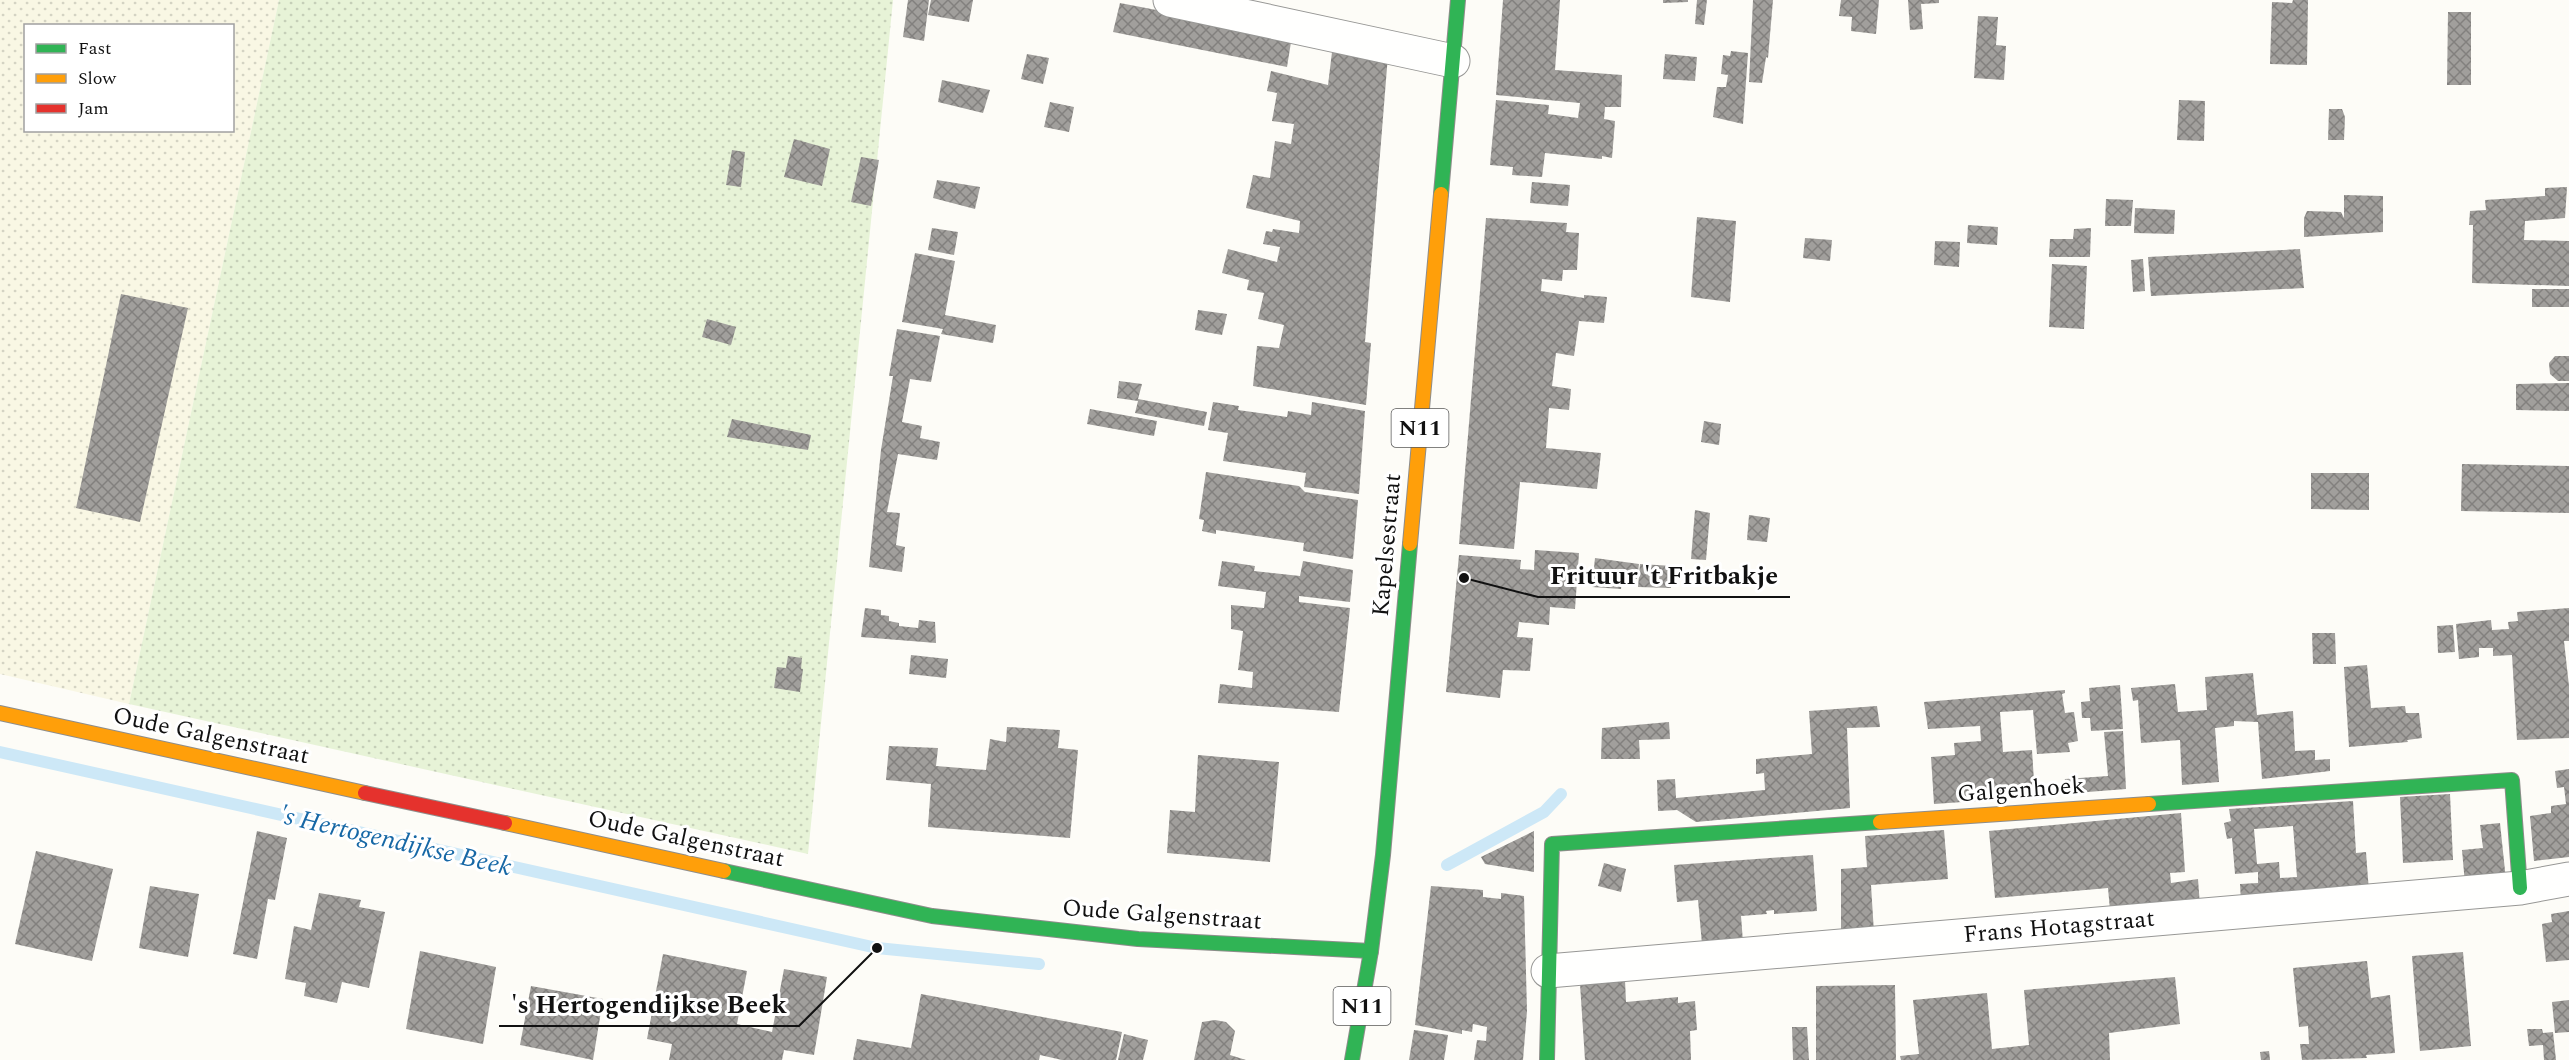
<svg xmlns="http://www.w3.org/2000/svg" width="2569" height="1060" font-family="Spectral,serif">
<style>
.farmland{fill:url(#farmland-dots);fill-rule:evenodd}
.grass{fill:url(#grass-dots)}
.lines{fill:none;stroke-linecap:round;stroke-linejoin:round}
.stream{stroke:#cde8f7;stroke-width:12}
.building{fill:url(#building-cross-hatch);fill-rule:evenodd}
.street-casing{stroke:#979795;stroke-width:35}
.fast-casing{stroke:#8e8d8b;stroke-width:16}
.slow-casing{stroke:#8e8d8b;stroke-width:16}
.jam-casing{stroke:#8e8d8b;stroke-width:16}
.street{stroke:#fffffe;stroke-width:33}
.fast{stroke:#30b455;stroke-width:14}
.slow{stroke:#ff9f0a;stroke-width:14}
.jam{stroke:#e5322d;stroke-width:14}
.labels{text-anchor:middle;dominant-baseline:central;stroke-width:6;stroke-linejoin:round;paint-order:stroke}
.shield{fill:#fff;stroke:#585858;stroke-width:1.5}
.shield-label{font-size:22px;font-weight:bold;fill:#111}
.street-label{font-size:24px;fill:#111;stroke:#fff}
.water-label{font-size:26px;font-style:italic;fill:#1768a6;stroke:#fff}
.leader{fill:none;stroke:#111;stroke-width:2}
.callout-dot{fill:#111;stroke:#fff;stroke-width:2}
.callout-label{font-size:26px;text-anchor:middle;font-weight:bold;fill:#111;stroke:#fff;stroke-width:6;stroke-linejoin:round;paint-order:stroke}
</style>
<defs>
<pattern id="farmland-dots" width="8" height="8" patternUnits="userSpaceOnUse" patternTransform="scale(1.5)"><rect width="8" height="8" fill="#f9f7e4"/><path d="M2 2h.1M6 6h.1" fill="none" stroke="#d4d3c3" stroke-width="1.8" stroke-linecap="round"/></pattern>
<pattern id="grass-dots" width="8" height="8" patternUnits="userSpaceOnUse" patternTransform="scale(1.5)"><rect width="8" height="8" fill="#e7f3d7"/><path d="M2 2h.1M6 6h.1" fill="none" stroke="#c5cfb8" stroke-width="1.8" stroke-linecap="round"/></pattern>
<pattern id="building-cross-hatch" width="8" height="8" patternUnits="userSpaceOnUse" patternTransform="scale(1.5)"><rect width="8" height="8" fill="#a19f9c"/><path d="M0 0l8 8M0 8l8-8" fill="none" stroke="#82807e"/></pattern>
</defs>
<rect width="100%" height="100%" fill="#fdfcf7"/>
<path class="farmland" d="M0 0H279L129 704 0 674ZM26 26H232V130H26Z"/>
<polygon class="grass" points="279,0 893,0 808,854 129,704"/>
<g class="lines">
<g class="stream">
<polyline points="0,752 877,948 1039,964"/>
<polyline points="1447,865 1544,812 1561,794"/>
</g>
</g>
<g class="building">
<polygon points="908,0 929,0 924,41 903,37"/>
<polygon points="931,0 973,0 969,22 928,15"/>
<polygon points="1503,0 1560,0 1555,70 1622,75 1621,107 1605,107 1604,119 1615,121 1612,158 1602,156 1602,159 1545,153 1542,177 1512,175 1513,167 1490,165 1496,100 1549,105 1548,114 1578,118 1580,103 1496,95"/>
<polygon points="1663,0 1688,0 1688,2 1663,3"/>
<polygon points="1697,0 1707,0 1704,25 1695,24"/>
<polygon points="1753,0 1773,0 1768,58 1766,57 1762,83 1749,82"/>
<polygon points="1841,0 1879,0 1876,34 1851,31 1852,17 1839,16"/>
<polygon points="1908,0 1939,0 1939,3 1921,4 1923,29 1910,30"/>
<polygon points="2293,0 2308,0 2307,65 2270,64 2272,2 2292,3"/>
<polygon points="1120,3 1292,36 1287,67 1113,32"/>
<polygon points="2448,12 2471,12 2471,85 2447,85"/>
<polygon points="1978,16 1998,17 1996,45 2006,46 2004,80 1974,78"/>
<polygon points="1333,44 1388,55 1365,342 1371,343 1366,405 1253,386 1257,346 1279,348 1284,325 1258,319 1264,293 1247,290 1249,280 1222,273 1228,249 1277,262 1280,247 1263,244 1266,231 1272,232 1273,229 1299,233 1300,221 1246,208 1253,175 1270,178 1275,141 1291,144 1294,124 1272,121 1277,93 1267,91 1271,71 1328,85"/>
<polygon points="1731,51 1748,53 1743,124 1713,117 1717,87 1726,87 1728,75 1721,74 1723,55 1730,56"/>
<polygon points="1027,54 1049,58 1043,84 1021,79"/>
<polygon points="1665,54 1697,57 1695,81 1663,79"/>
<polygon points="942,80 990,90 983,113 938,102"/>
<polygon points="2179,100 2205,101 2204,141 2177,140"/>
<polygon points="1050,102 1074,107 1069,132 1044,127"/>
<polygon points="2329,109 2342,109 2345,117 2344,140 2328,140"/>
<polygon points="794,139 830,149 822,186 784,177"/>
<polygon points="732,150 745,152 741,187 726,185"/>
<polygon points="861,157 879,160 871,206 851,202"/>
<polygon points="937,180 980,187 975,209 933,198"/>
<polygon points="1532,182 1570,185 1568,206 1530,203"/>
<polygon points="2567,187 2565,218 2525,221 2524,240 2569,241 2569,286 2472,283 2473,225 2469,225 2470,211 2486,210 2485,200 2545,196 2545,188"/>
<polygon points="2344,195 2383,196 2383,232 2304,237 2304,218 2307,211 2341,212 2344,218"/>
<polygon points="2106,199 2133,200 2131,226 2105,226"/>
<polygon points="2135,208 2175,210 2174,234 2134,233"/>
<polygon points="1697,217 1736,221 1730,302 1691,297"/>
<polygon points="1486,218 1567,223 1566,232 1579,233 1577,270 1563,270 1562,281 1542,279 1541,291 1584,298 1584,295 1607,297 1604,323 1579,321 1574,356 1556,353 1552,386 1571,389 1569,410 1549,408 1546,448 1601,453 1597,489 1520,482 1514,549 1459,544"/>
<polygon points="1968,225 1998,227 1997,245 1967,243"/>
<polygon points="932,228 958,232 954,255 928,250"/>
<polygon points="2091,228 2090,257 2049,257 2050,239 2073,239 2074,229"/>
<polygon points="1805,238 1832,240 1830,261 1803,258"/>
<polygon points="1935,241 1960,242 1959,267 1934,265"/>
<polygon points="2300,249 2304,288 2151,296 2148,257"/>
<polygon points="915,253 955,261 945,315 996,325 993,343 941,334 943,329 902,322"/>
<polygon points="2143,259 2145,291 2133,292 2131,260"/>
<polygon points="2052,264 2087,266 2084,329 2049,327"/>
<rect x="2532" y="289" width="37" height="18"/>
<polygon points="121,294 188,308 140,522 76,508"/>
<polygon points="1198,310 1227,314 1222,335 1195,330"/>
<polygon points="707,319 736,327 731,345 702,337"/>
<polygon points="897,329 940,336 931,382 910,379 902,422 922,426 920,438 940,442 937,460 898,454 887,512 900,513 896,545 905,547 902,572 869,567 881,450 893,376 889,376"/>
<polygon points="2555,356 2569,356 2569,381 2558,381 2550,374 2549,363"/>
<polygon points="1119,381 1142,384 1138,399 1207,412 1204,426 1135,413 1138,401 1117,398"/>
<polygon points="2569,383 2569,411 2516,410 2516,384"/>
<polygon points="1213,402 1239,406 1238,410 1287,417 1288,411 1311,415 1312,402 1365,411 1359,494 1304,487 1306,473 1223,461 1228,433 1208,430"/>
<polygon points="1090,409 1157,421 1154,436 1087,424"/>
<polygon points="732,419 811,435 808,450 727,437"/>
<polygon points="1704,421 1721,424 1719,445 1701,442"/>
<polygon points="2462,464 2569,466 2569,513 2461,511"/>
<polygon points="1206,472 1299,486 1305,492 1358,500 1353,559 1303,551 1304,543 1216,530 1216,534 1202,531 1204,520 1199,519"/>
<polygon points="2311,473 2369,473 2369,510 2311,509"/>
<polygon points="1695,510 1710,513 1706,560 1691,559"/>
<polygon points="1749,515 1770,518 1767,542 1747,540"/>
<polygon points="1535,550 1579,553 1575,609 1550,607 1549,625 1519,622 1517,637 1533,638 1530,671 1503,670 1500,698 1446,692 1459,555 1521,560 1520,569 1534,570"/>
<polygon points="1595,558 1639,564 1637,579 1622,578 1621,589 1592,587"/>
<polygon points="1222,561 1255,566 1254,571 1300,576 1303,561 1353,570 1350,602 1299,596 1299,602 1350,608 1339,712 1218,703 1220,684 1252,688 1253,672 1238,670 1243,631 1231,629 1231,605 1264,608 1266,592 1218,586"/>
<polygon points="1640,564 1673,566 1671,588 1638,587"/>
<polygon points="865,608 881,610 881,615 889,616 889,621 899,623 899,626 918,628 919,620 935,622 936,643 861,637"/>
<polygon points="2569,608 2569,641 2564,641 2569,686 2569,738 2517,740 2512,655 2493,656 2493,648 2479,648 2479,657 2459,659 2456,624 2491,620 2492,630 2509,629 2508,622 2518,621 2517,612"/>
<polygon points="2453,625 2455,652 2438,653 2437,626"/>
<polygon points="2312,633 2335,633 2336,664 2313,664"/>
<polygon points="911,655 948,659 946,678 909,674"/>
<polygon points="788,656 802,658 801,669 803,669 800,692 774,688 777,667 786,668"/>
<polygon points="2367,665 2371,708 2405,706 2406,713 2419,713 2422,738 2407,740 2408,742 2349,747 2344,667"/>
<polygon points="2253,673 2257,715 2293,711 2295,751 2315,750 2315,760 2330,759 2330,771 2262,779 2258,722 2234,721 2234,726 2215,728 2219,782 2182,785 2180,740 2141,743 2138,700 2133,701 2131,688 2175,684 2178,712 2207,710 2205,677"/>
<polygon points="2120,685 2123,729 2091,731 2090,718 2082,718 2081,702 2090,701 2089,688"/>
<polygon points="2065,690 2065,693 2062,694 2065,713 2074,712 2078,741 2068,743 2070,752 2037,754 2033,710 2000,712 2003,752 2032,750 2035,797 1934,804 1931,757 1955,755 1954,743 1981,741 1980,726 1928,729 1924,702"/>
<polygon points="1877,706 1880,727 1847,728 1850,808 1696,822 1677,810 1658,811 1657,780 1675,779 1676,798 1765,790 1764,773 1756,774 1756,759 1812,754 1809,711"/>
<polygon points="1669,722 1670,739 1639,740 1640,759 1601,759 1602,728"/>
<polygon points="1007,727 1060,730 1058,748 1078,750 1070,838 928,827 931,784 886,780 889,746 938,748 936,766 986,770 990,739 1006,742"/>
<polygon points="2123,731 2126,789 2062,794 2065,779 2108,776 2104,732"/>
<polygon points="1198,755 1279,762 1270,862 1167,853 1170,810 1195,812"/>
<polygon points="2569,769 2569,857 2534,861 2530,816 2551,813 2551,806 2566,804 2564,787 2557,788 2555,771"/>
<polygon points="2450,794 2453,860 2403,863 2400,797"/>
<path d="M2353 801 2356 853 2366 852 2369 892 2241 902 2240 884 2258 883V872L2235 874 2232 838 2227 839 2224 823 2231 821 2229 809ZM2293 826 2297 877 2280 878 2279 862 2257 864 2254 829Z"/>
<polygon points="2181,813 2185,872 2170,873 2171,883 2198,879 2200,906 2110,910 2108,888 1995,898 1989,831"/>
<polygon points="2500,823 2506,880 2465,884 2462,850 2483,848 2480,825"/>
<polygon points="1944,830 1948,879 1871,885 1874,933 1841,935 1841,869 1867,867 1865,836"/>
<polygon points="257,831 287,838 275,900 268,899 257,959 233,954"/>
<polygon points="1534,831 1534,872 1485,864 1481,857"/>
<polygon points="36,851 113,869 92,961 15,944"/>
<polygon points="1813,855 1817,911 1774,914 1774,910 1766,911 1767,914 1741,916 1743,942 1702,944 1698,900 1677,902 1674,865"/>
<polygon points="1604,863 1626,869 1621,892 1598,886"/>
<polygon points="150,886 199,894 188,957 139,948"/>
<polygon points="1431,886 1483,890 1483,897 1501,899 1501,893 1524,896 1527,1011 1523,1060 1474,1060 1477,1040 1486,1041 1487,1027 1473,1024 1472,1032 1462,1030 1462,1034 1415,1025"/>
<polygon points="319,893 361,900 359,907 385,912 369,988 342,982 337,1003 304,996 306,983 285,979 294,926 311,930"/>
<polygon points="2569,911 2569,960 2546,962 2542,924 2552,922 2551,914"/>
<polygon points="420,951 496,967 483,1044 406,1029"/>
<polygon points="2463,952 2471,1046 2420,1051 2412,956"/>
<polygon points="663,954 747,971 737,1024 772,1032 784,969 827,977 814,1055 784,1050 782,1060 669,1060 672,1044 647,1039"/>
<polygon points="2367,961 2371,998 2390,995 2395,1053 2366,1055 2367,1058 2302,1060 2300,1044 2309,1044 2308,1026 2299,1027 2293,968"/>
<polygon points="2175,977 2180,1024 2109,1033 2110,1060 1901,1060 1900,1056 1919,1054 1913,1000 1987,993 1992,1049 2011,1047 2029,1045 2024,990"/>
<polygon points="1625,980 1626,1002 1678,997 1678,1003 1695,1001 1697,1030 1690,1031 1691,1060 1585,1060 1580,984"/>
<polygon points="1895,985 1896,1060 1816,1060 1816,986"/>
<polygon points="531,986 603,999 593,1060 520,1045"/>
<polygon points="921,994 1122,1032 1116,1060 1062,1060 1040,1055 1039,1060 853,1060 857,1039 911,1048"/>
<polygon points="2569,1000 2569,1032 2555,1033 2552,1002"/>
<polygon points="1215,1020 1226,1022 1235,1031 1230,1055 1246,1060 1194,1060 1202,1022"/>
<polygon points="1792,1027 1807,1027 1809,1060 1793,1060"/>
<polygon points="2527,1029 2542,1029 2543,1033 2553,1032 2556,1060 2544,1060 2543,1045 2529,1046"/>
<polygon points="1414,1030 1448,1035 1444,1060 1409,1060"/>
<polygon points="1124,1034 1148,1040 1143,1060 1118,1060"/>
<polygon points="2269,1051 2270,1060 2261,1060 2260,1052"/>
</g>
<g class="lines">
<defs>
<g id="street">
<polyline points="1170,0 1453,61"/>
<polyline points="1548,971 2520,888 2569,879"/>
</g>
<g id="fast">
<polyline points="1441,194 1458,0"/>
<polyline points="2149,804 2512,780 2520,888"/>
<polyline points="724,871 932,916 1138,939 1371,951"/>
<polyline points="1352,1060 1371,951 1383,855 1410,544"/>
<polyline points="1547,1060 1552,844 1880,822"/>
</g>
<g id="slow">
<polyline points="1410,544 1441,194"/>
<polyline points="0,713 365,793"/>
<polyline points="1880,822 2149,804"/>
<polyline points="505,823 724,871"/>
</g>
<polyline id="jam" points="365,793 505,823"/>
</defs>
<use href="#street" class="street-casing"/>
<use href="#fast" class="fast-casing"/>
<use href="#slow" class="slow-casing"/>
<use href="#jam" class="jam-casing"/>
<use href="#street" class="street"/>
<use href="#fast" class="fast"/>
<use href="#slow" class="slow"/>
<use href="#jam" class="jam"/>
</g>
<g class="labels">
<g class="shield">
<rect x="1391.5" y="409" width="57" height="38" rx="4.5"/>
<rect x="1333.5" y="987" width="57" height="38" rx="4.5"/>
</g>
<g class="shield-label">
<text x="1420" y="428">N11</text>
<text x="1362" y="1006">N11</text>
</g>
<g class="street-label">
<text transform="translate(1387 545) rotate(-85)">Kapelsestraat</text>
<text transform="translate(211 736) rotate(12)">Oude Galgenstraat</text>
<text transform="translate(2021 790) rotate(-4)">Galgenhoek</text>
<text transform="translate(686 839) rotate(12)">Oude Galgenstraat</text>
<text transform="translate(1162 915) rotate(4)">Oude Galgenstraat</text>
<text transform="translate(2059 927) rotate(-5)">Frans Hotagstraat</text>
</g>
<g class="water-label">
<text transform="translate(395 841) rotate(13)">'s Hertogendijkse Beek</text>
</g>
</g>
<path class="leader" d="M1464 578L1538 597H1790M877 948L799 1026H499"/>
<g class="callout-dot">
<circle cx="1464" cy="578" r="6"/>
<circle cx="877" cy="948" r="6"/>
</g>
<g class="callout-label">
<text x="1664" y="584">Frituur 't Fritbakje</text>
<text x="649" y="1013">'s Hertogendijkse Beek</text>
</g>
<rect x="24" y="24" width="210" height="108" fill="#ffffff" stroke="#a0a0a0" stroke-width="1.5"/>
<rect x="36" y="44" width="30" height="9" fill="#30b455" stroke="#a0a0a0" stroke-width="1.5"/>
<text x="78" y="54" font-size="18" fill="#111111">Fast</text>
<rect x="36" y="74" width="30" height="9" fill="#ff9f0a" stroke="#a0a0a0" stroke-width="1.5"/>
<text x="78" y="84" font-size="18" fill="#111111">Slow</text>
<rect x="36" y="104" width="30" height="9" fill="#e5322d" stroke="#a0a0a0" stroke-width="1.5"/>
<text x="78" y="114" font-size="18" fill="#111111">Jam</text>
</svg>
